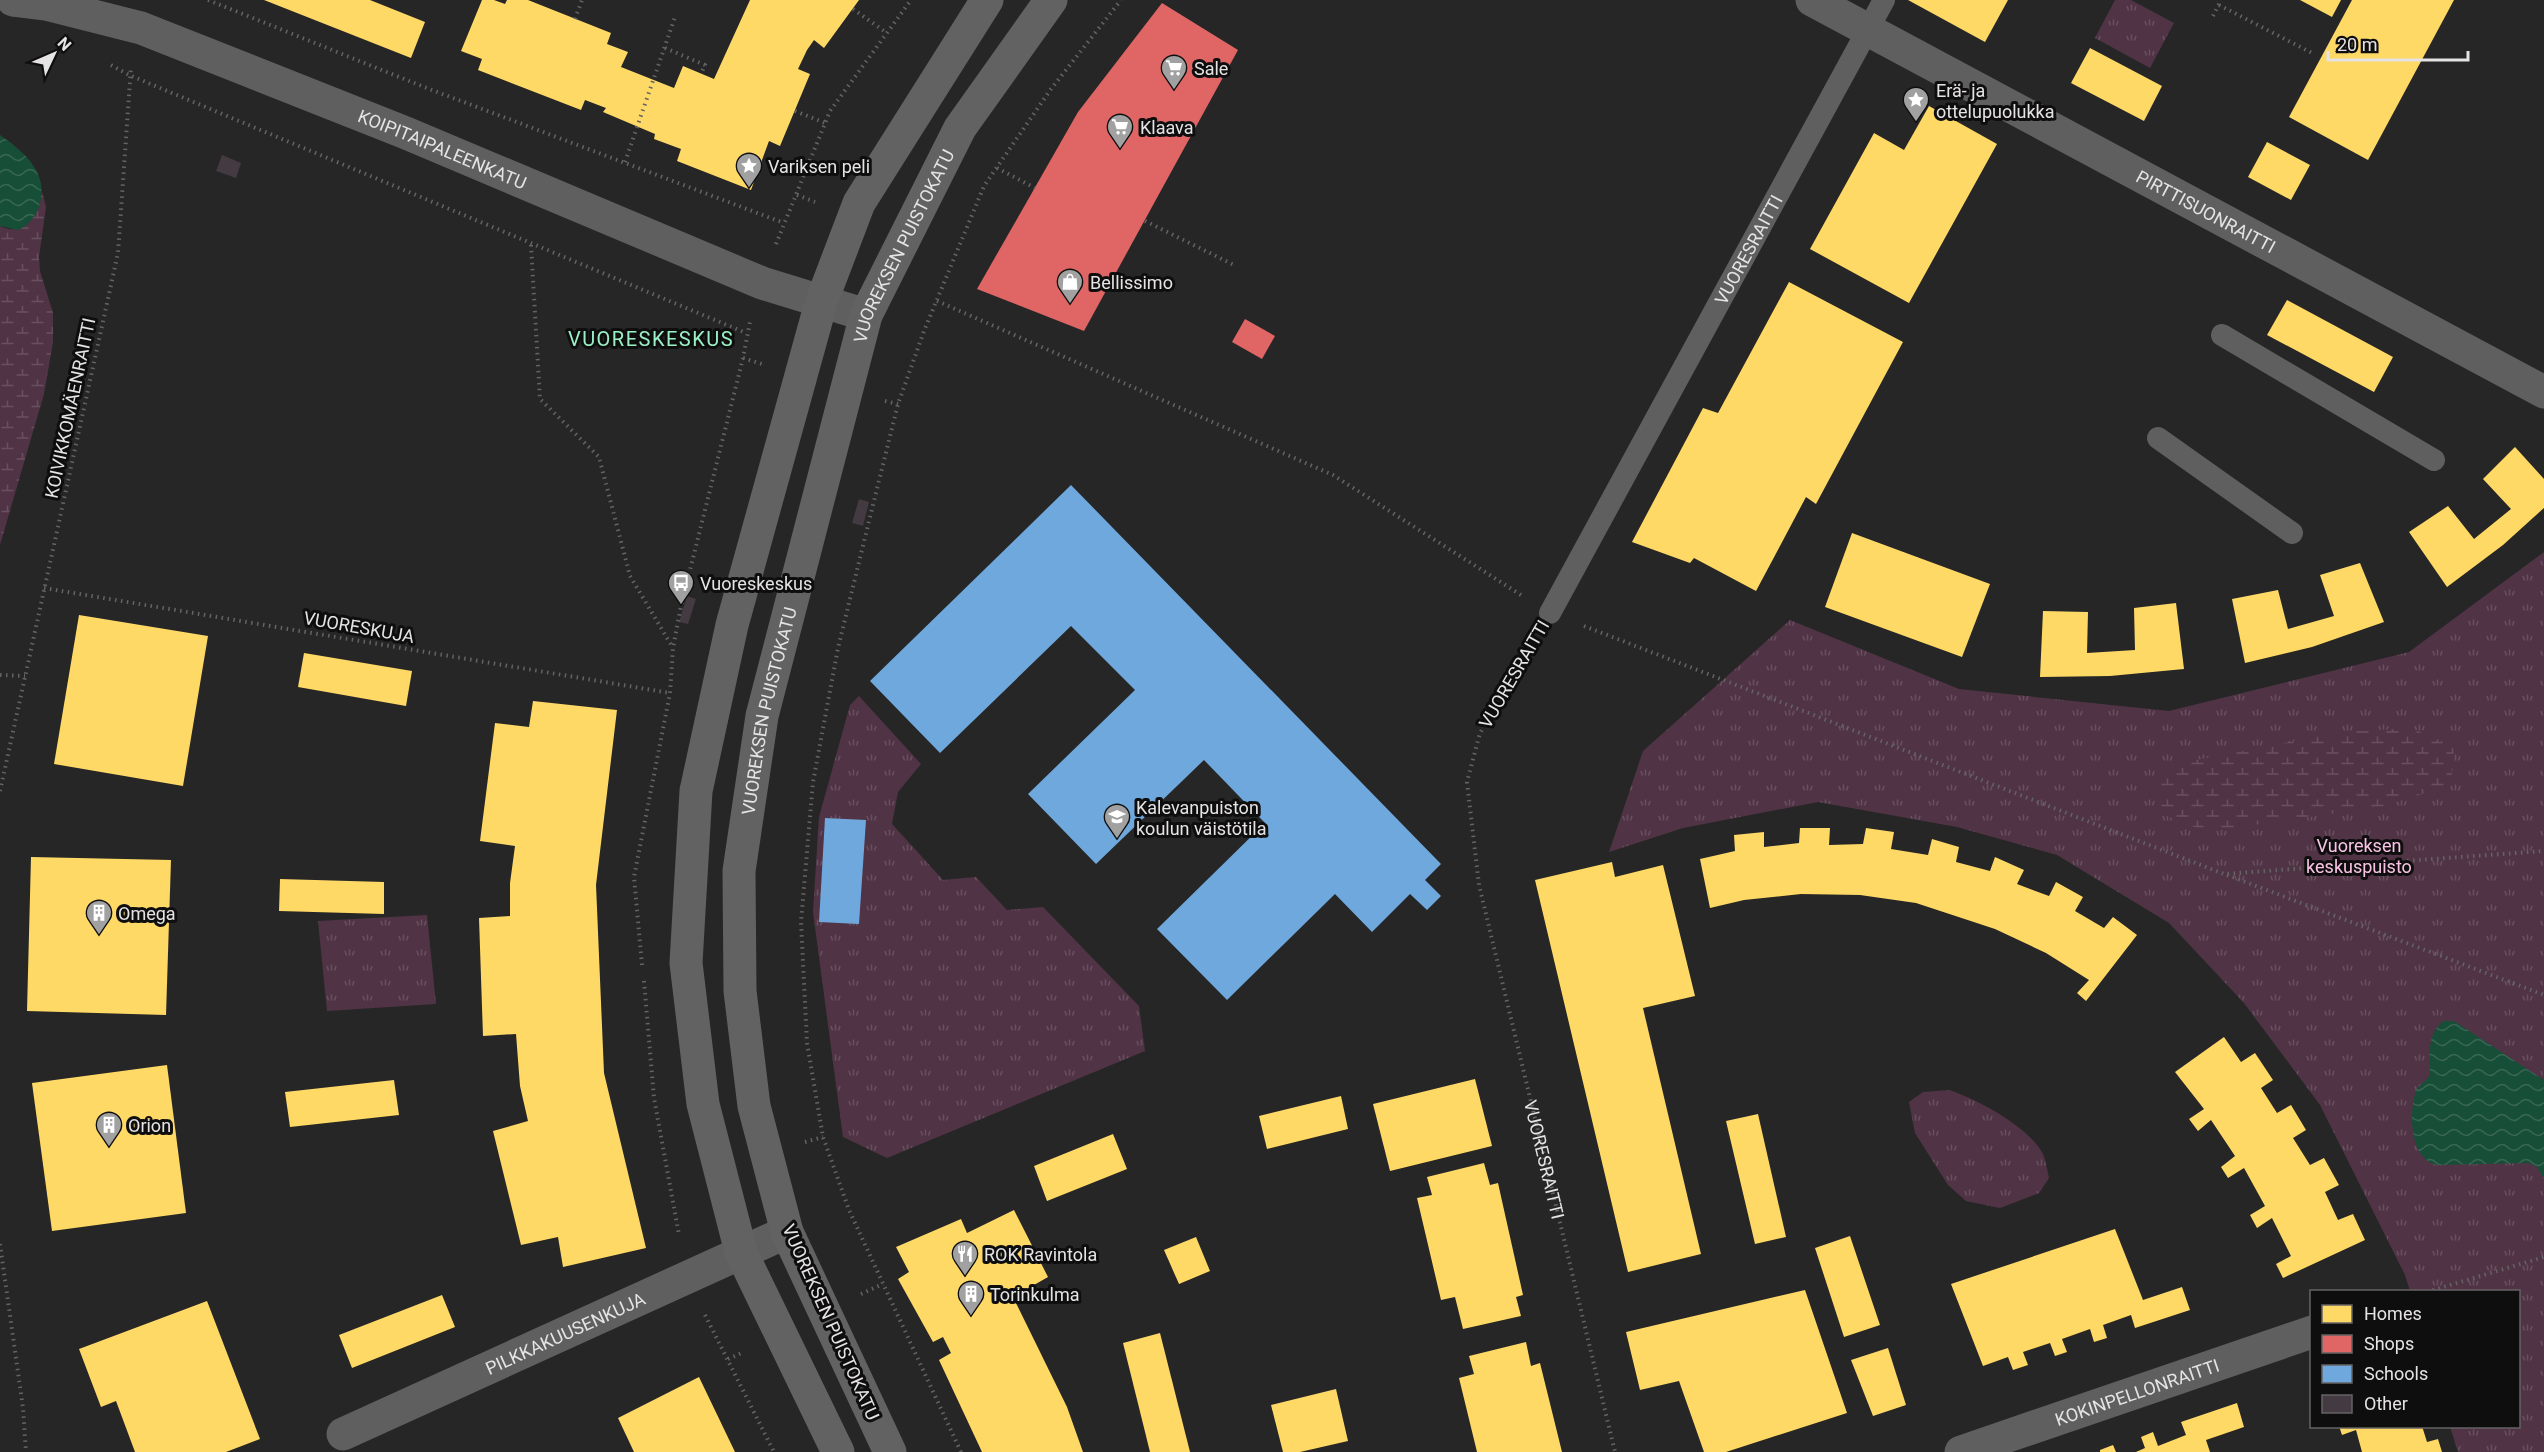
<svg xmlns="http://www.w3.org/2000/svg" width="2544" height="1452" font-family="Roboto,sans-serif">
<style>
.grass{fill:url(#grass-tufts)}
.wetland{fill:url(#wetland-marsh)}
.water{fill:url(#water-waves)}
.homes{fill:#ffd966}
.shops{fill:#e06666}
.schools{fill:#6fa8dc}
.building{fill:#443a41}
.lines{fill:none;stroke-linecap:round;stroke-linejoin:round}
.path{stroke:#656464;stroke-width:4;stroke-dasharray:1.5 4.5;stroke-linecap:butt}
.service{stroke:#5e5f5e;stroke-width:22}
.minor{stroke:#5e5f5e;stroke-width:33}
.tertiary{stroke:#5e5f5e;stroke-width:33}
.secondary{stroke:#616261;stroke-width:33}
.labels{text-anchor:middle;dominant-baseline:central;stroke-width:6;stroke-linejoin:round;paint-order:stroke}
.poi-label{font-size:18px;fill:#e5e3e4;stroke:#0f0e0f;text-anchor:start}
.street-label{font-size:18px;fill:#e5e3e4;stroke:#0f0e0f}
.park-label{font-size:18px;fill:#f9c3e4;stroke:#0f0e0f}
.neighbourhood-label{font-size:20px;letter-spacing:1.5px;fill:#9befc5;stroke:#0f0e0f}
</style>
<defs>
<pattern id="grass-tufts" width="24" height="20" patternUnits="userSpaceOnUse" patternTransform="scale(1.5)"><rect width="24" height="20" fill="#503345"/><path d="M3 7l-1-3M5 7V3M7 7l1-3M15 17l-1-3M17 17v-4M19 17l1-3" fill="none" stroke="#695060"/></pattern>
<pattern id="wetland-marsh" width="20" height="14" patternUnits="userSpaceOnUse" patternTransform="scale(1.5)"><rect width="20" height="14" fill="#503345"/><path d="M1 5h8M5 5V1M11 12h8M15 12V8" fill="none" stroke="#695060"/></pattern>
<pattern id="water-waves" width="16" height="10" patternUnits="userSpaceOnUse" patternTransform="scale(1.5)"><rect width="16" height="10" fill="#174e37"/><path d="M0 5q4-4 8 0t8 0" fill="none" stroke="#396754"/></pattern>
</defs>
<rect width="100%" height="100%" fill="#262626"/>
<g class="grass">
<polygon points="2115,0 2131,0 2174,23 2150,68 2095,38"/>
<polygon points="2544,552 2544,1452 2458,1452 2450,1427 2518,1426 2518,1292 2410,1291 2405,1275 2320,1105 2244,1003 2169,923 2057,855 1957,827 1818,802 1683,828 1609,852 1643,751 1790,620 1959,689 2169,711 2409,652"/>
<polygon points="859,696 921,764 898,792 892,824 943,880 976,877 1007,910 1043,907 1139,1006 1145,1051 887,1158 843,1137 813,912 819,817 850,705"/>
<polygon points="427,915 436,1004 327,1011 318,921"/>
<path d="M1949 1090C1977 1099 2029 1127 2043 1154 2046 1161 2047 1170 2049 1178L2039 1193 2000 1208 1966 1201 1948 1185 1915 1133 1909 1102 1923 1092Z"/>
</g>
<g class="wetland">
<path d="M42 191 46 207 39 257 40 271 53 313V342L44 394 0 545V226C25 238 39 214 42 191Z"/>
<polygon points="2412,728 2454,749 2451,785 2384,806 2207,832 2162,814 2158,790 2170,765 2342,732"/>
</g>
<g class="water">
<path d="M0 135C24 152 50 173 39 207 35 217 28 226 18 230L0 226Z"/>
<path d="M2443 1021H2454L2544 1080V1179L2537 1167 2529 1163 2437 1165C2410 1159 2409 1116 2415 1094 2416 1086 2426 1082 2430 1075 2430 1054 2426 1036 2443 1021Z"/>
</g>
<g class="homes">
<polygon points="264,0 370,0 425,22 411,58"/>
<polygon points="482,0 494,0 505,4 507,0 528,0 611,33 607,44 628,52 621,67 674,88 683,66 714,79 750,0 859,0 824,48 814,40 807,50 798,69 810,74 780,146 769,141 751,190 677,161 681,149 654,139 655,134 603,112 606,108 585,100 581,110 478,70 482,59 461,51"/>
<polygon points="1908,0 2008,0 1985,42"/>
<polygon points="2300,0 2341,0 2332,17"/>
<polygon points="2352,0 2454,0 2368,160 2289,117"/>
<polygon points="2090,48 2162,86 2144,121 2071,83"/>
<polygon points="1929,106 1997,144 1909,303 1810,249 1874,133 1904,150"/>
<polygon points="2267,142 2310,165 2291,200 2248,177"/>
<polygon points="1789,282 1903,342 1816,504 1806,497 1756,591 1694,558 1690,563 1632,542 1703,408 1718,413"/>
<polygon points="2287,300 2393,357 2374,392 2267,335"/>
<polygon points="2515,447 2544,479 2544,508 2503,545 2447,587 2409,532 2448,506 2474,539 2511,509 2483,479"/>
<polygon points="1852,533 1990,584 1962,657 1825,607"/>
<polygon points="2360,563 2384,622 2312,647 2245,663 2232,599 2278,590 2288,629 2334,616 2320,575"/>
<polygon points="2176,603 2184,669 2110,676 2040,677 2043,611 2088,612 2087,653 2135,650 2134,608"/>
<polygon points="79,615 208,636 183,786 54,764"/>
<polygon points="304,653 412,671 406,706 298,687"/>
<polygon points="533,701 617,710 596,885 604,1073 646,1248 563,1267 558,1237 521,1245 493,1131 528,1121 520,1086 516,1034 483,1036 479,918 510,916 510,883 515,846 480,841 495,723 529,727"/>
<polygon points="1800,828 1830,828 1829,845 1863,844 1866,828 1894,832 1891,849 1928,855 1932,839 1959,847 1956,862 1990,871 1995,857 2024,870 2017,884 2049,896 2056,882 2083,897 2075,911 2104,928 2113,917 2137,935 2086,1001 2077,993 2089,980 2046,953 1995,929 1916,903 1860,895 1801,894 1744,900 1710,908 1700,859 1735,851 1734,835 1764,832 1764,847 1799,843"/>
<polygon points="31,857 171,860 166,1015 27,1011"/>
<polygon points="1612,862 1615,877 1663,865 1695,996 1643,1008 1701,1254 1628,1272 1535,880"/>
<polygon points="280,879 384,882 384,914 279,911"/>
<polygon points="2224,1037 2241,1062 2255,1053 2273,1080 2261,1088 2277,1113 2291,1105 2306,1130 2293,1138 2310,1165 2324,1158 2339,1185 2325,1192 2338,1220 2353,1214 2365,1240 2283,1278 2276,1264 2291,1256 2272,1218 2257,1228 2250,1215 2265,1206 2244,1168 2228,1178 2221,1167 2235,1156 2211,1120 2198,1131 2189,1119 2204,1109 2175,1072"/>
<polygon points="167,1065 186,1213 52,1231 32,1083"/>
<polygon points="1475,1079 1492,1146 1390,1171 1373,1104"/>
<polygon points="394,1080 399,1115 290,1127 285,1092"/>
<polygon points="1341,1096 1348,1129 1267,1149 1259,1116"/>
<polygon points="1758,1114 1786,1237 1755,1244 1726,1121"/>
<polygon points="1113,1134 1127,1169 1047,1201 1034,1166"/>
<polygon points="1484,1163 1490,1185 1498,1183 1523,1295 1516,1297 1521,1316 1463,1329 1455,1297 1441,1300 1417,1198 1432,1195 1427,1177"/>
<polygon points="1014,1210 1048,1277 1013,1297 1067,1407 1083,1452 982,1452 939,1360 951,1353 943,1337 933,1342 898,1279 909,1272 896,1247 961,1219 967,1233"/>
<polygon points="2115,1229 2143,1300 2182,1287 2190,1310 2135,1328 2131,1315 2103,1325 2107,1338 2094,1342 2090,1329 2062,1339 2067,1352 2055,1356 2050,1343 2023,1352 2028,1365 2013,1370 2008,1357 1983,1366 1951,1284"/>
<polygon points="1850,1236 1880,1325 1844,1337 1815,1248"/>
<polygon points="1196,1237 1210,1271 1179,1284 1164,1250"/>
<polygon points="1805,1290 1847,1413 1726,1452 1704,1452 1679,1381 1640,1390 1626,1332"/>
<polygon points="442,1295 455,1327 352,1368 339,1335"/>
<polygon points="207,1301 260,1439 226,1452 135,1452 116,1401 101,1407 79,1349"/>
<polygon points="1160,1333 1190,1452 1150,1452 1123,1343"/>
<polygon points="1526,1342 1531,1366 1540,1363 1562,1452 1477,1452 1459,1378 1474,1374 1469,1356"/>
<polygon points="1888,1348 1906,1405 1873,1416 1851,1360"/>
<polygon points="699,1377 735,1452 634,1452 618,1418"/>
<polygon points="1336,1389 1348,1441 1300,1452 1283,1452 1271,1405"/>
<polygon points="2237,1403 2244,1427 2206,1440 2210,1452 2136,1452 2145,1448 2141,1437 2153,1432 2158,1446 2186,1435 2181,1422"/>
<polygon points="2339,1426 2422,1426 2427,1442 2438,1439 2442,1452 2362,1452 2356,1430 2342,1435"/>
<polygon points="2113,1445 2116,1452 2100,1452 2100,1450"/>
</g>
<g class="shops">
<polygon points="1162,3 1238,50 1084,331 977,289 1078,112"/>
<polygon points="1245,319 1275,336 1262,359 1232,342"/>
</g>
<g class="schools">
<polygon points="1071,485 1441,864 1425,880 1441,896 1427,910 1410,894 1372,932 1335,894 1227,1000 1157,929 1265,823 1204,760 1096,864 1028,794 1135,690 1071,626 940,753 870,681"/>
<polygon points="825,818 866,820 859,924 819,922"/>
</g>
<g class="building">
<polygon points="222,155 241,163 236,178 216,171"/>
<polygon points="859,499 869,502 863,526 852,523"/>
<polygon points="687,596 696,599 688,624 679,622"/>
</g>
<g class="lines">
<g class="path">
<polyline points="208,0 424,87 784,223"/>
<polyline points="2219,5 2312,53"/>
<polyline points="853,9 887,33"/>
<polyline points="2213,16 2221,0"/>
<polyline points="575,19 582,0"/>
<polyline points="665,48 705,65 701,74"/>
<polyline points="111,65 129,75 746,333"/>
<polyline points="795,111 825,123"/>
<polyline points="625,162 675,17"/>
<polyline points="997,168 1035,188"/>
<polyline points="797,195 815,202"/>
<polyline points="1145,221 1236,266"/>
<polyline points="776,244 830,111 911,0"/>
<polyline points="531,245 540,399 599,457 630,576 673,648"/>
<polyline points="937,301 1333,475 1521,595"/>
<polyline points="743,358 762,364"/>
<polyline points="885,401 898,404"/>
<polyline points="44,588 670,693"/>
<polyline points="1584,626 2224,874 2544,851"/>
<path id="s1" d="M1533 642 1480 733 1467 782 1479 885 1615 1452"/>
<polyline points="0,675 25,676"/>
<polyline points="0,791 118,253 131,67"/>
<polyline points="2227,875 2544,995"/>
<polyline points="642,965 634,877 670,693 673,648 681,606 743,358 750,322"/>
<polyline points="644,981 654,1098 679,1235"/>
<polyline points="805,1142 823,1137"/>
<polyline points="0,1244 23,1408 26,1452"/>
<polyline points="2427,1292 2544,1257"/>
<polyline points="861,1294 883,1284"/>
<polyline points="705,1315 774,1452"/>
<polyline points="728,1359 744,1352"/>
<polyline points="961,1452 849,1210 823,1137 807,1043 801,922 813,782 838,648 870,517 898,404 924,331 984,186 1051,89 1121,0"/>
</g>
<g class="service">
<polyline points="2222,335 2434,460"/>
<polyline points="2158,438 2292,533"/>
<path id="s2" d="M1550 613 1884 0"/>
</g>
<g class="minor">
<path id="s3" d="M1812 0 2544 392"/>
<path id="s4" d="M343 1434 787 1232"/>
<path id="s5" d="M1961 1452 2312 1332"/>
</g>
<path class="tertiary" id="s6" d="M13 0 46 4 141 28 406 133 762 283 866 315"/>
<g class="secondary">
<polyline points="838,1452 741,1252 703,1104 686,963 696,791 732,625 821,303 859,203 987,0"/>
<path id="s7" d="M890 1452 787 1232 754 1106 740 991 739 871 762 716 866 315 960 128 1051 0"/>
</g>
</g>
<defs>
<symbol id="supermarket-pin" viewBox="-11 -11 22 30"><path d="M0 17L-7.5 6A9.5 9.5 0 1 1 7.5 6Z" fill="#a2a1a2" stroke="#0f0e0f"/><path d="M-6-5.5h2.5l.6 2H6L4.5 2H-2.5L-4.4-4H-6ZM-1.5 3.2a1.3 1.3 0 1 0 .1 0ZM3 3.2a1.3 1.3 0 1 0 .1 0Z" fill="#fff"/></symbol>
<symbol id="sight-pin" viewBox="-11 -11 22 30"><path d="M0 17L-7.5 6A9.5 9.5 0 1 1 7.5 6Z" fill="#a2a1a2" stroke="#0f0e0f"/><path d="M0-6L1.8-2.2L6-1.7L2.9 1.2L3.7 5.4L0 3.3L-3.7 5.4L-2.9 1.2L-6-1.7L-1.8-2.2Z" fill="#fff"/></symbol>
<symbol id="shop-pin" viewBox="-11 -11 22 30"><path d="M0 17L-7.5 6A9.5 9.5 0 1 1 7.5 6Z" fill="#a2a1a2" stroke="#0f0e0f"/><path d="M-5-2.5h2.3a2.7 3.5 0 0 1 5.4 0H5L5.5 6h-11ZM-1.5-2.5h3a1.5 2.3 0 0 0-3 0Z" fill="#fff"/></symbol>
<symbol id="bus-pin" viewBox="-11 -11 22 30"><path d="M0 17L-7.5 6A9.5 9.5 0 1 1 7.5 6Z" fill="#a2a1a2" stroke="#0f0e0f"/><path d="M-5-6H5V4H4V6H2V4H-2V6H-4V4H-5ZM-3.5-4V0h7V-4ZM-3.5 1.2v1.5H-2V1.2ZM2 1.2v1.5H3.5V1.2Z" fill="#fff"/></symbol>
<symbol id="school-pin" viewBox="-11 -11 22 30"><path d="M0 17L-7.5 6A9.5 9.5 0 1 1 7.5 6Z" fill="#a2a1a2" stroke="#0f0e0f"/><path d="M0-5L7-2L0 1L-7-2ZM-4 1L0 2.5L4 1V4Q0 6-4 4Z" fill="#fff"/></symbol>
<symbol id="building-pin" viewBox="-11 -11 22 30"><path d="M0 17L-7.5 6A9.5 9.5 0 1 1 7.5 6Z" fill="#a2a1a2" stroke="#0f0e0f"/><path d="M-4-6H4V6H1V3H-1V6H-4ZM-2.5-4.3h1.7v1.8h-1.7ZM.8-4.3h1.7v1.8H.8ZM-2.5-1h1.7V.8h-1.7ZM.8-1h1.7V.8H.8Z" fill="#fff"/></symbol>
<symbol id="restaurant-pin" viewBox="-11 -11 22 30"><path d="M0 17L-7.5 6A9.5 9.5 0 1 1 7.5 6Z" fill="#a2a1a2" stroke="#0f0e0f"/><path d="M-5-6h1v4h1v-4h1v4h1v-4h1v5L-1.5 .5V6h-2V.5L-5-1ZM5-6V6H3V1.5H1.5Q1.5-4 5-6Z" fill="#fff"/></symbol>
</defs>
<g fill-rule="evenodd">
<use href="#supermarket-pin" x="1159" y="53" width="30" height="40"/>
<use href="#sight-pin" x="1901" y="85" width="30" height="40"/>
<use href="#supermarket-pin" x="1105" y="112" width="30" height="40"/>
<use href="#sight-pin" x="734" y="151" width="30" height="40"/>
<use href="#shop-pin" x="1055" y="267" width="30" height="40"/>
<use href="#bus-pin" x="666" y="568" width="30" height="40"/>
<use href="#school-pin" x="1102" y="802" width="30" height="40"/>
<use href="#building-pin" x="84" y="898" width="30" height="40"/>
<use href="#building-pin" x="94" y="1110" width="30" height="40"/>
<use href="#restaurant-pin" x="950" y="1239" width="30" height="40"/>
<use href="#building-pin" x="956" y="1279" width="30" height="40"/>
</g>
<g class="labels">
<g class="poi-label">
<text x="1194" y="68">Sale</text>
<text x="1936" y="90">Erä- ja<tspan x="1936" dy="21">ottelupuolukka</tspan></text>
<text x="1140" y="127">Klaava</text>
<text x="768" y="166">Variksen peli</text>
<text x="1090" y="282">Bellissimo</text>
<text x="700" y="583">Vuoreskeskus</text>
<text x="1136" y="807">Kalevanpuiston<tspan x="1136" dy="21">koulun väistötila</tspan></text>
<text x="118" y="913">Omega</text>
<text x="128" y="1125">Orion</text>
<text x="984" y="1254">ROK Ravintola</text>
<text x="990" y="1294">Torinkulma</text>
</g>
<g class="street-label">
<text stroke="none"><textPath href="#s6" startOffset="456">KOIPITAIPALEENKATU</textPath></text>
<text stroke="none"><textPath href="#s3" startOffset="447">PIRTTISUONRAITTI</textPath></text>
<text stroke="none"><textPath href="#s7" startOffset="1258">VUOREKSEN PUISTOKATU</textPath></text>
<text stroke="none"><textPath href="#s2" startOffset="414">VUORESRAITTI</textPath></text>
<text transform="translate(70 408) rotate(-78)">KOIVIKKOMÄENRAITTI</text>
<text transform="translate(359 627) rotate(10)">VUORESKUJA</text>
<text transform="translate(1514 674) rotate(-60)">VUORESRAITTI</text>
<text stroke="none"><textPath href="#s7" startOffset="772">VUOREKSEN PUISTOKATU</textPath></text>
<text stroke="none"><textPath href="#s1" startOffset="542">VUORESRAITTI</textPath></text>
<text transform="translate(831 1322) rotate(66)">VUOREKSEN PUISTOKATU</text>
<text stroke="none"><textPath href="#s4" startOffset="244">PILKKAKUUSENKUJA</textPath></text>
<text stroke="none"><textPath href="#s5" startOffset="186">KOKINPELLONRAITTI</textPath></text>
</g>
<g class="park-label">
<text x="2359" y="845">Vuoreksen<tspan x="2359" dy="21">keskuspuisto</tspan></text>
</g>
<g class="neighbourhood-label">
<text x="651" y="339">VUORESKESKUS</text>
</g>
</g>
<rect x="2310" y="1290" width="210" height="138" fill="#0f0e0f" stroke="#656364" stroke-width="1.5"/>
<rect x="2322" y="1305" width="30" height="18" fill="#ffd966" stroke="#656364" stroke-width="1.5"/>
<text x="2364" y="1320" font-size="18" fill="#e5e3e4">Homes</text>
<rect x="2322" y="1335" width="30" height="18" fill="#e06666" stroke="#656364" stroke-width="1.5"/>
<text x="2364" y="1350" font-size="18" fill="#e5e3e4">Shops</text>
<rect x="2322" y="1365" width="30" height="18" fill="#6fa8dc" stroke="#656364" stroke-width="1.5"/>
<text x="2364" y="1380" font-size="18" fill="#e5e3e4">Schools</text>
<rect x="2322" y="1395" width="30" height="18" fill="#443a41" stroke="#656364" stroke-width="1.5"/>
<text x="2364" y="1410" font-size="18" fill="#e5e3e4">Other</text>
<g transform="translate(54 54) rotate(46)" stroke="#0f0e0f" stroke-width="4.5" paint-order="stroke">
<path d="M0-4.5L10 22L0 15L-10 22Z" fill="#e5e3e4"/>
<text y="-9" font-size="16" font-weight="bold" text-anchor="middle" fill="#e5e3e4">N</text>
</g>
<path d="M2328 51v9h140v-9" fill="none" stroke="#e5e3e4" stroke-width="3"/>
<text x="2337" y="51" font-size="18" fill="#e5e3e4" stroke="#0f0e0f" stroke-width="4.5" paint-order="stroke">20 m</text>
</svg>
